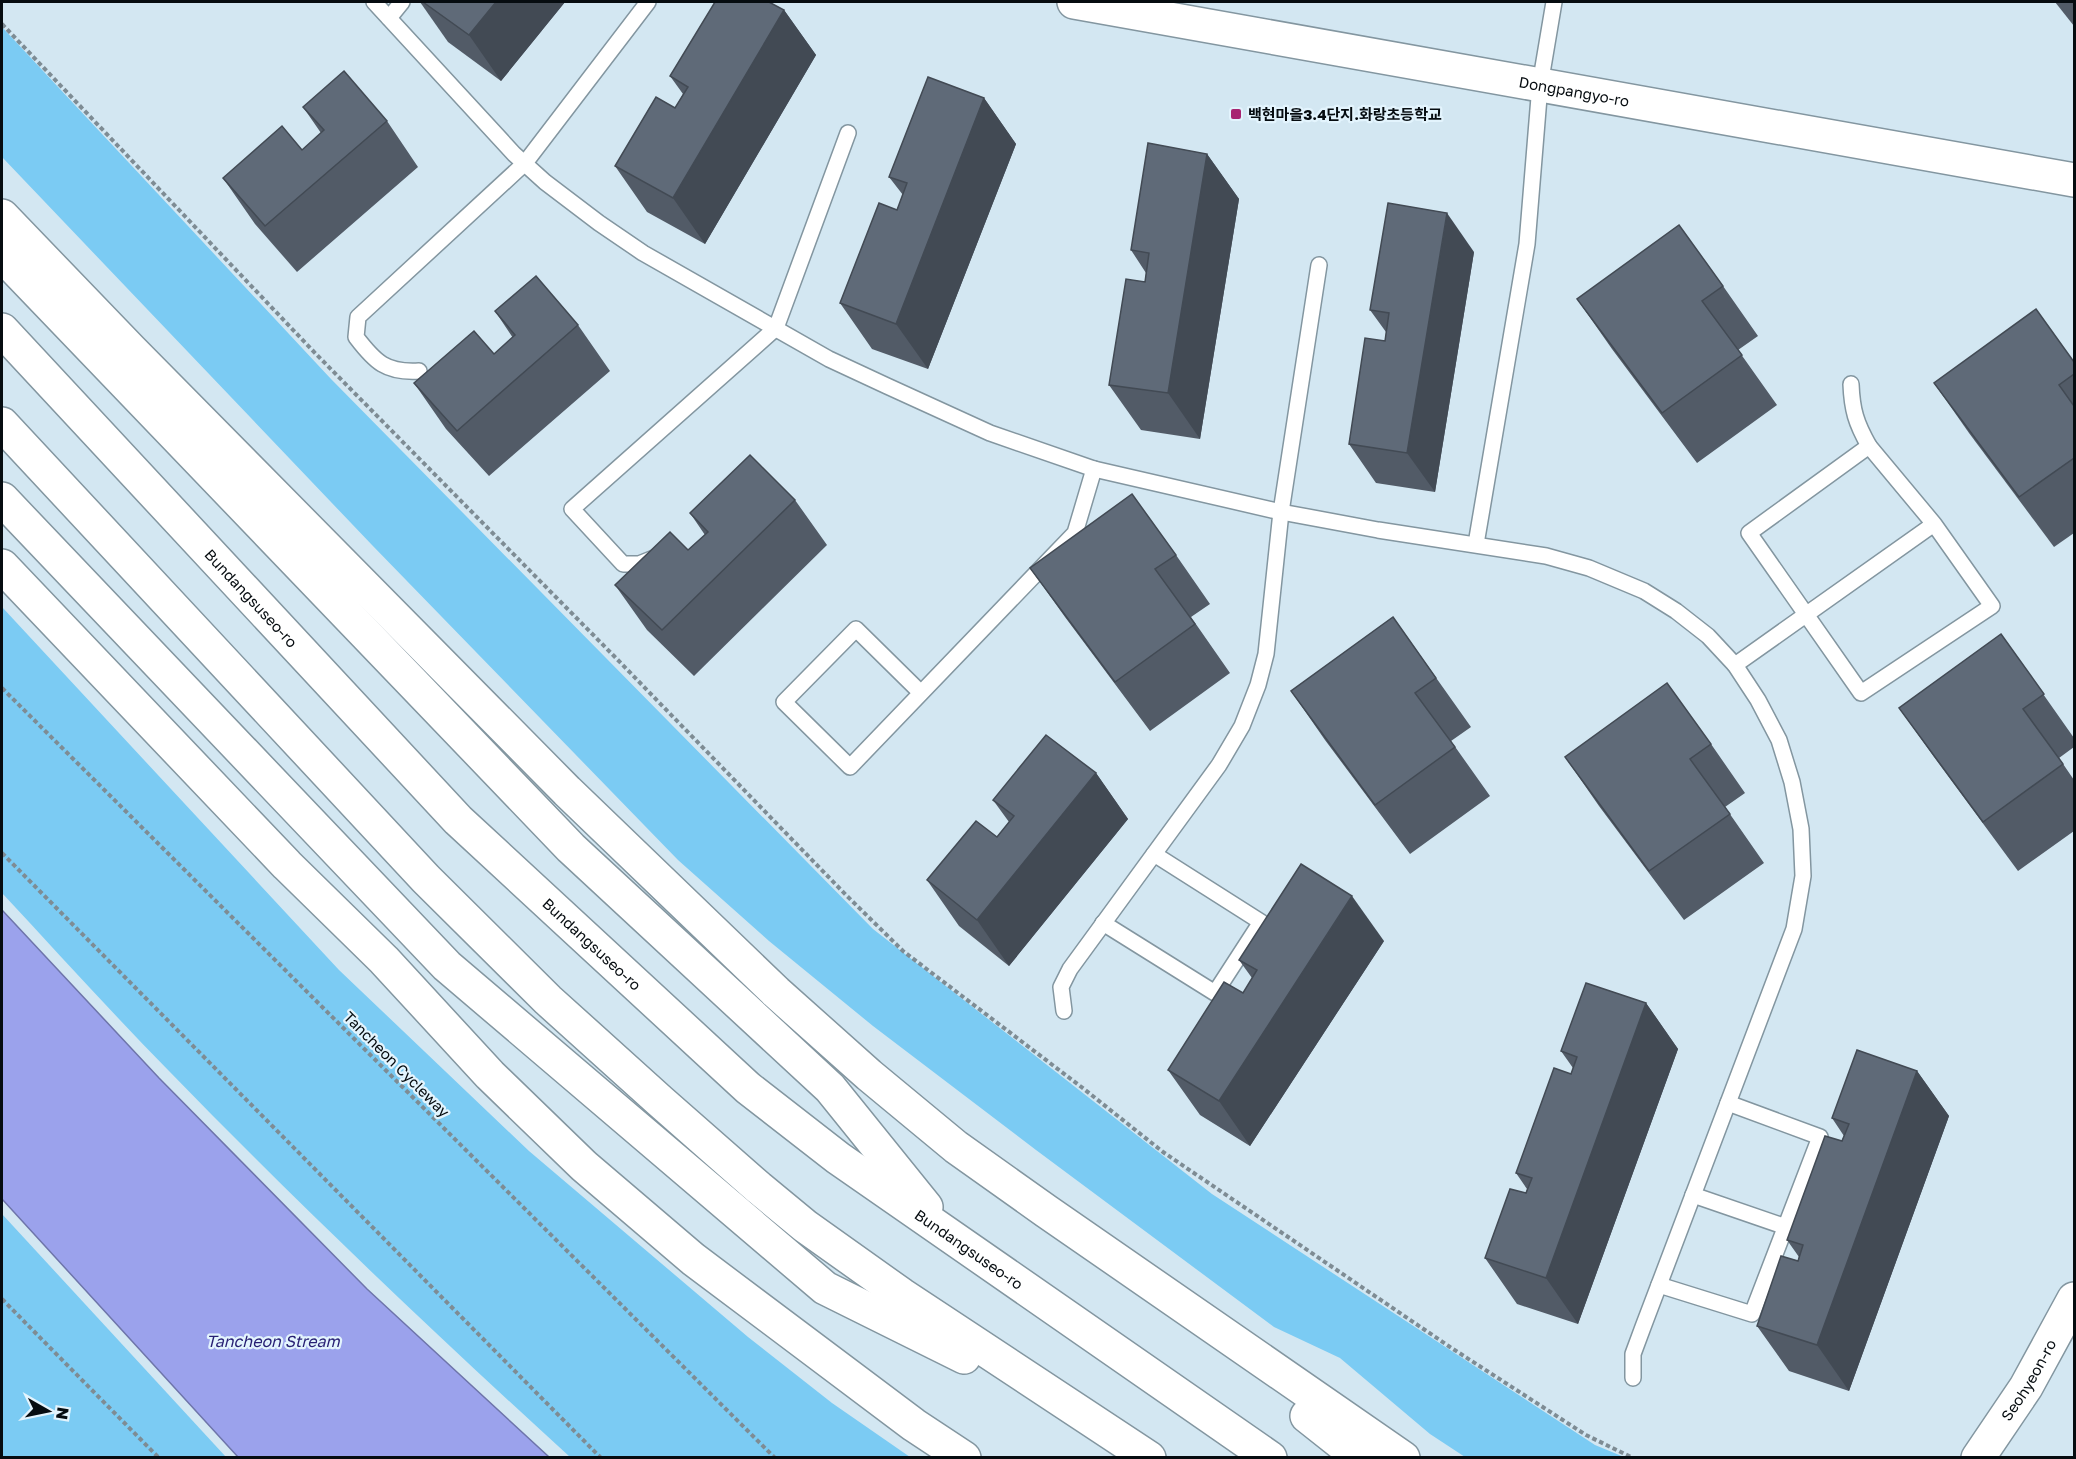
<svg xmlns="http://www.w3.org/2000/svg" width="2076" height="1459" font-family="'Golos Text','Noto Sans KR',sans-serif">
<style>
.green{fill:#7bcbf3}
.water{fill:#9ba2ec;stroke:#6e75aa;stroke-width:1.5}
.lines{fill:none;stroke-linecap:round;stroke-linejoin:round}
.service-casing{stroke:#8396a0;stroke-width:18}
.secondary-casing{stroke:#8396a0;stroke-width:36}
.primary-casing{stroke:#8396a0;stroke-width:36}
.trunk-casing{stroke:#8396a0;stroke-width:36}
.path{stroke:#7e8c94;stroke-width:4;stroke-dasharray:4.5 3;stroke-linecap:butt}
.service{stroke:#fff;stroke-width:15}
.secondary{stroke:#fff;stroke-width:33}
.primary{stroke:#fff;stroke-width:33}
.trunk{stroke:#fff;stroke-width:33}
.wall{fill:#525b67}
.shaded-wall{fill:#424a54}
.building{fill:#5f6a78;stroke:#424a54;stroke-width:1.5}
.poi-dot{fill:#a72471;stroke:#e3f4fd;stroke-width:2}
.labels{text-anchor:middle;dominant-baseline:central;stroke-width:4.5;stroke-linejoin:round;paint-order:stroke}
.street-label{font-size:15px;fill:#060c10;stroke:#e3f4fd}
.poi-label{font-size:15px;font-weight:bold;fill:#060c10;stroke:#e3f4fd;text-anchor:start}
.water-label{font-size:16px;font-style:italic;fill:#271f73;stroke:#e3f4fd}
</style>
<rect width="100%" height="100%" fill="#d3e7f2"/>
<g class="green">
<polygon points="2,27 331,379 873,929 1212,1194 1595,1445 1624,1457 1465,1457 1430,1434 1340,1358 1274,1327 1036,1150 873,1026 769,941 678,860 372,545 2,157"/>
<path d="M2 607 339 970 529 1151 748 1337 832 1403 910 1457H570C433 1332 298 1204 169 1071 112 1013 57 952 2 893Z"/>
<polygon points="2,1214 226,1457 2,1457"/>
</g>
<polygon class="water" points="2,910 159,1078 367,1289 549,1457 238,1457 2,1199"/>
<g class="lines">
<defs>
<g id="service">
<polyline points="374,2 514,154 545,182 599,223 643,253 829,359 887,386 990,433 1094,469 1281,512 1378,530 1546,556 1589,568 1644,591 1676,611 1708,636 1735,665 1758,700 1779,740 1792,782 1801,829 1803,876 1794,929 1643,1327 1633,1354 1633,1378"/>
<polyline points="389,18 402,2"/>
<path d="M419 371C386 373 375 362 356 337L358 317 525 163 648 2"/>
<path d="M1851 384C1852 410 1856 423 1869 446"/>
<polyline points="1476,544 1527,244 1540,85 1554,2"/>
<polyline points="654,558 639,564 623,564 572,509 776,328 848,133"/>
<polyline points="1735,665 1934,524 1992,606 1861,693 1749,533 1869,446 1934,524"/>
<polyline points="921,693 856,629 784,702 850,767 1075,533 1094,469"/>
<polyline points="1103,923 1215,993 1261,922 1154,854"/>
<polyline points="1064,1011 1061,987 1070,969 1219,765 1242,726 1258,685 1266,654 1281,512 1319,265"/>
<polyline points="1693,1195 1786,1227"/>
<polyline points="1659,1285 1752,1314 1820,1137 1728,1103"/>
</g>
<g id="secondary">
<path id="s1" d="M1074 2 2074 180"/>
</g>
<g id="primary">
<path id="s2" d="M1978 1458 2026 1387 2074 1299"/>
</g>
<g id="trunk">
<polyline points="2,216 131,350 567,791 776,992 869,1075 956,1147 1046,1211 1403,1458"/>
<polyline points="2,255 571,848 830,1088 926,1207"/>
<path id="s3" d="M2 330 458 820 748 1088 838 1158 1270 1458"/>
<polyline points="2,424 426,879 548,1000 660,1101 759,1188 805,1226 902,1295 1149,1458"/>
<polyline points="2,499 447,966 825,1288 964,1357"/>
<polyline points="2,566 287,865 384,960 490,1075 584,1166 693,1259 914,1425 964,1458"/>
<polyline points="1307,1416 1360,1458"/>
</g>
</defs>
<use href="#service" class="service-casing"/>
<use href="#secondary" class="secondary-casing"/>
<use href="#primary" class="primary-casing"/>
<use href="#trunk" class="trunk-casing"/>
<g class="path">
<polyline points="2,24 316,354 614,656 846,895 903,951 1084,1089 1163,1152 1450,1347 1586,1435 1633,1458"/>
<polyline points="2,688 775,1458"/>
<polyline points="2,853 601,1458"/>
<polyline points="2,1299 159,1458"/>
</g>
<use href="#service" class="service"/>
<use href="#secondary" class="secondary"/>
<use href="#primary" class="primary"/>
<use href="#trunk" class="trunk"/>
</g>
<g class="wall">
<polygon points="420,2 565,2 501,81 448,42"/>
<polygon points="2055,2 2074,2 2074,26"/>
<polygon points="784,10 816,55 705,244 647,212 615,166 675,108 683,94 670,76"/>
<polygon points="984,98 1016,144 928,369 872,349 840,303 897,210 903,195 889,177"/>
<polygon points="303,107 387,121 418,167 297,272 255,224 223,178 302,150 321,133"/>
<polygon points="1207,154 1239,199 1200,439 1141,430 1109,385 1145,282 1146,273 1131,250"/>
<polygon points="1474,252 1435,492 1376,483 1349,444 1385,341 1386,332 1370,310"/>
<polygon points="1723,286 1758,336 1738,350 1777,405 1697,463 1612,349 1577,299"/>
<polygon points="495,311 578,325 610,371 489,476 446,429 414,383 494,354 513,338"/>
<polygon points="2074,362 2074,533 2054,547 1969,433 1934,383"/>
<polygon points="795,500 827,545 694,676 647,630 615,585 688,550 705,535 690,513"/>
<polygon points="1176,555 1210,604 1191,617 1230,673 1150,731 1065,617 1030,568"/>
<polygon points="1393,617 1471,727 1451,741 1490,796 1410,854 1325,740 1291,691"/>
<polygon points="2001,634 2074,738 2074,747 2059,758 2074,780 2074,831 2018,871 1934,757 1899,708"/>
<polygon points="1711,744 1745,793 1725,807 1764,863 1684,920 1599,806 1565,757"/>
<polygon points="1096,773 1128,819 1009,966 959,926 927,880 997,837 1009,822 993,800"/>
<polygon points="1384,941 1250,1146 1200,1115 1168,1070 1243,993 1252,978 1239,960"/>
<polygon points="1646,1003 1678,1049 1578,1324 1517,1304 1485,1258 1526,1193 1527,1189 1516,1173 1571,1074 1573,1068 1561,1051"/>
<polygon points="1917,1071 1949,1116 1849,1391 1789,1371 1757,1326 1798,1261 1799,1257 1787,1240 1844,1136 1832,1118"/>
</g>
<g class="shaded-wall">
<polygon points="496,2 565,2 501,81 469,35"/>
<polygon points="784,10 816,55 705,244 673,198"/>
<polygon points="984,98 1016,144 928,369 896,324"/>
<polygon points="1207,154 1239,199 1200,439 1168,393"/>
<polygon points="1447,213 1474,252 1435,492 1407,453"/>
<polygon points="1096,773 1128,819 1009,966 977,920"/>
<polygon points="1352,896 1384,941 1250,1146 1219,1101"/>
<polygon points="1646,1003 1678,1049 1578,1324 1546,1278"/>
<polygon points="1917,1071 1949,1116 1849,1391 1817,1345"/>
</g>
<g class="building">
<polygon points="423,2 496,2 469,35"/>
<polygon points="715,2 769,2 784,10 673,198 615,166 656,97 675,108 688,87 670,76"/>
<polygon points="344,71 387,121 265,226 223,178 282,126 302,150 324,130 303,107"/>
<polygon points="928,77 984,98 896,324 840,303 879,203 897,210 907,183 889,177"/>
<polygon points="1148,143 1207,154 1168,393 1109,385 1126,279 1145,282 1149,253 1131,250"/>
<polygon points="1388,203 1447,213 1407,453 1349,444 1365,338 1385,341 1389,313 1370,310"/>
<polygon points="1679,225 1723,286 1702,301 1742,355 1662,413 1577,299"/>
<polygon points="536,276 578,325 457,431 414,383 474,331 494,354 515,335 495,311"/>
<polygon points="2036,309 2074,362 2074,374 2059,385 2074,406 2074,458 2019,497 1934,383"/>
<polygon points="750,455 795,500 662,630 615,585 670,532 688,550 708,532 690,513"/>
<polygon points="1132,494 1176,555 1155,569 1195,624 1115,682 1030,568"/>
<polygon points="1393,617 1436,678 1415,693 1455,747 1375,805 1291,691"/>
<polygon points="2001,634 2044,694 2023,709 2063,764 1983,822 1899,708"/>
<polygon points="1667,683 1711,744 1690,759 1730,814 1649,871 1565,757"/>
<polygon points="1046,735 1096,773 977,920 927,880 976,821 997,837 1014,816 993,800"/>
<polygon points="1301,864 1352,896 1219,1101 1168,1070 1224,982 1243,993 1257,970 1239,960"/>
<polygon points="1586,983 1646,1003 1546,1278 1485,1258 1510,1189 1526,1193 1532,1178 1516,1173 1554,1068 1571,1074 1577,1057 1561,1051"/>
<polygon points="1857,1050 1917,1071 1817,1345 1757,1326 1781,1256 1798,1261 1803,1245 1787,1240 1825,1136 1842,1141 1849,1124 1832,1118"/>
</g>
<rect class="poi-dot" x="1230" y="108" width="12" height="12" rx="3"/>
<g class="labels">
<g class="street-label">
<text stroke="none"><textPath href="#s1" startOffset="508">Dongpangyo-ro</textPath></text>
<text stroke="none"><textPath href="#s3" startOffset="366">Bundangsuseo-ro</textPath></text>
<text stroke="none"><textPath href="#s3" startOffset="852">Bundangsuseo-ro</textPath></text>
<text transform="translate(397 1064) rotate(45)">Tancheon Cycleway</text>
<text stroke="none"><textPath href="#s3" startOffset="1338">Bundangsuseo-ro</textPath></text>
<text stroke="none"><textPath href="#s2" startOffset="93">Seohyeon-ro</textPath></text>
</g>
<g class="poi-label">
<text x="1248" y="114">백현마을3.4단지.화랑초등학교</text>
</g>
<g class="water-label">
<text x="273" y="1341">Tancheon Stream</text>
</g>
</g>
<rect width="2076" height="1459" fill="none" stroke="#060c10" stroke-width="6"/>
<g transform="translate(48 1411) rotate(99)" stroke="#e3f4fd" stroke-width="4.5" paint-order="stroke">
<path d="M0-4.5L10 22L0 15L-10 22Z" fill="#060c10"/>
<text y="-9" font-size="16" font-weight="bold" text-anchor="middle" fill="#060c10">N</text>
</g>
</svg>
